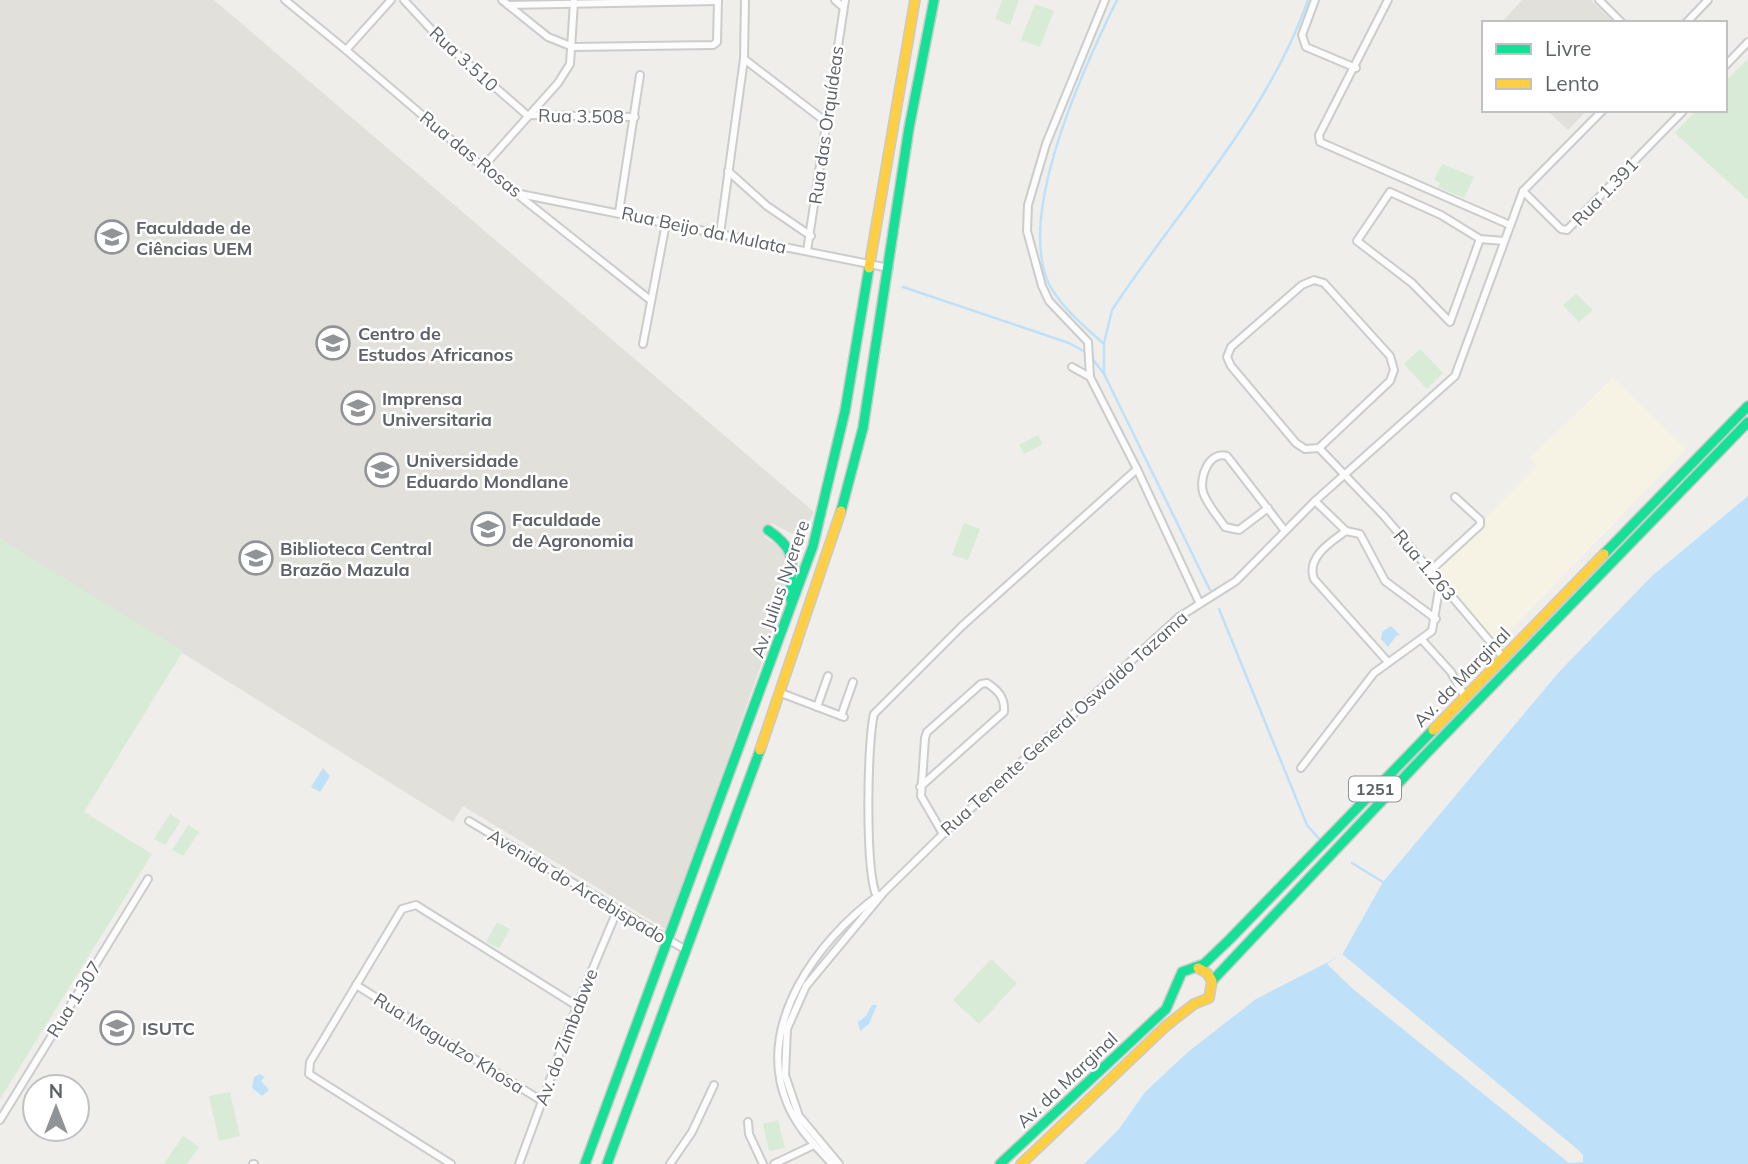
<svg xmlns="http://www.w3.org/2000/svg" width="1748" height="1164" font-family="Mulish,sans-serif">
<style>
.commercial{fill:#f7f3e4}
.education{fill:#e2e0da}
.green{fill:#d8ebd6}
.water{fill:#bfe0f9}
.pier{fill:#efeeea}
.lines{fill:none;stroke-linecap:round;stroke-linejoin:round}
.stream{stroke:#bfe0f9;stroke-width:2.5}
.street-casing{stroke:#cbcccc;stroke-width:10}
.fast-casing{stroke:#cacacb;stroke-width:12}
.slow-casing{stroke:#cacacb;stroke-width:12}
.street{stroke:#fdfcfc;stroke-width:6}
.fast{stroke:#16e098;stroke-width:9}
.slow{stroke:#ffcf43;stroke-width:9}
.labels{text-anchor:middle;dominant-baseline:central;stroke-width:5;stroke-linejoin:round;paint-order:stroke}
.shield{fill:#fff;stroke:#8f9295;stroke-width:2}
.shield-label{font-size:16px;font-weight:bold;fill:#5f6368}
.street-label{font-size:18px;fill:#5f6368;stroke:#fff}
.poi-label{font-size:18px;font-weight:bold;fill:#5f6368;stroke:#fff;text-anchor:start}
</style>
<rect width="100%" height="100%" fill="#efeeea"/>
<polygon class="commercial" points="1613,378 1686,449 1498,643 1433,571 1537,466 1530,458"/>
<g class="education">
<polygon points="0,0 214,0 814,512 802,535 795,535 771,523 764,537 777,545 788,559 782,606 667,930 463,806 453,822 0,539"/>
<polygon points="1522,0 1591,0 1614,23 1501,23"/>
<polygon points="1547,110 1587,110 1568,130"/>
</g>
<g class="green">
<polygon points="1002,0 1019,0 1010,25 995,19"/>
<polygon points="1035,4 1054,11 1040,47 1021,40"/>
<polygon points="1748,59 1748,200 1675,133 1697,110 1725,110 1725,81"/>
<polygon points="1442,164 1474,177 1464,198 1438,187 1440,183 1434,180"/>
<polygon points="1576,294 1593,310 1579,322 1563,305"/>
<polygon points="1420,349 1443,373 1427,389 1404,364"/>
<polygon points="1038,435 1043,444 1024,454 1019,445"/>
<polygon points="964,523 980,529 968,560 952,555"/>
<polygon points="0,539 183,651 84,812 152,854 0,1099"/>
<polygon points="170,814 181,821 165,845 154,839"/>
<polygon points="188,825 199,832 183,856 172,850"/>
<polygon points="497,922 510,929 499,948 486,942"/>
<polygon points="991,959 1017,983 979,1024 953,1000"/>
<polygon points="230,1092 240,1136 219,1141 209,1096"/>
<polygon points="778,1120 785,1148 769,1151 763,1124"/>
<polygon points="183,1136 199,1147 187,1164 164,1164"/>
</g>
<g class="water">
<polygon points="1748,496 1748,1164 1084,1164 1119,1129 1145,1092 1188,1052 1256,999 1342,955 1383,882 1559,672 1652,576"/>
<polygon points="1391,626 1400,635 1396,636 1388,647 1381,639 1382,632"/>
<polygon points="323,768 330,776 320,792 311,787"/>
<polygon points="872,1005 877,1005 869,1024 860,1031 858,1022 866,1016"/>
<polygon points="260,1074 265,1077 261,1081 269,1090 262,1096 252,1088 254,1077"/>
</g>
<polygon class="pier" points="1342,954 1577,1149 1583,1155 1583,1162 1569,1163 1353,989 1327,964"/>
<g class="lines">
<g class="stream">
<polyline points="903,287 1069,343 1087,353"/>
<path d="M1103 343C1085 327 1060 306 1049 284 1016 214 1085 65 1117 0"/>
<polyline points="1092,358 1104,374 1210,590"/>
<path d="M1104 374V343L1112 310C1179 208 1267 117 1308 0"/>
<polyline points="1219,609 1307,825 1320,840"/>
<polyline points="1352,863 1383,882"/>
</g>
<defs>
<g id="street">
<polyline points="285,0 346,50"/>
<polyline points="391,0 346,50 483,167 649,299"/>
<polyline points="404,0 440,39 527,115 635,117"/>
<polyline points="502,0 548,37 573,47 713,45 717,42 718,0"/>
<polyline points="835,0 843,7"/>
<polyline points="1315,0 1302,35 1306,47 1356,68"/>
<polyline points="1388,0 1319,135 1320,142 1510,225"/>
<polyline points="1599,0 1622,23"/>
<polyline points="508,5 718,1"/>
<polyline points="1686,23 1708,0"/>
<polyline points="744,59 825,121"/>
<polyline points="1725,66 1748,42"/>
<polyline points="483,167 558,83 570,64 574,2"/>
<polyline points="728,171 767,206 811,236"/>
<polyline points="1523,191 1561,229 1567,230 1684,110"/>
<polyline points="520,194 889,268"/>
<polyline points="619,212 640,75"/>
<polyline points="720,234 744,59 745,0"/>
<polyline points="1480,239 1441,215 1390,192 1357,241 1412,283 1450,322 1480,239 1504,241"/>
<polyline points="807,251 845,0"/>
<polyline points="643,344 666,223"/>
<polyline points="1072,367 1090,377 1137,469"/>
<polyline points="1090,377 1088,342 1049,301 1042,286 1027,231 1028,205 1046,144 1105,0"/>
<polyline points="1319,448 1305,449 1296,443 1231,366 1227,357 1231,347 1302,285 1314,280 1324,283 1390,356 1394,370 1390,381 1319,448 1384,516 1503,657"/>
<path d="M1315 501 1346 531C1331 542 1306 557 1314 579L1388 662"/>
<path d="M1268 508 1239 530 1225 527C1218 516 1207 505 1203 492 1199 477 1209 451 1227 456L1285 531"/>
<polyline points="1346,531 1360,534 1385,581 1436,619"/>
<polyline points="1430,571 1480,525 1480,520 1455,497"/>
<polyline points="1423,641 1451,672 1465,697"/>
<polyline points="781,693 844,717"/>
<polyline points="817,707 828,676"/>
<polyline points="841,716 853,682"/>
<polyline points="1301,768 1374,673 1432,631 1440,583"/>
<path d="M920 787 1004 712C1005 698 999 691 987 683L981 684 927 732 925 738 921 796 943 834"/>
<polyline points="469,821 686,950"/>
<path d="M877 897C865 873 867 743 874 714L962 626 1137 469 1199 602"/>
<polyline points="356,985 542,1101"/>
<polyline points="0,1120 148,879"/>
<polyline points="748,1122 749,1134 763,1164"/>
<polyline points="253,1164 254,1164"/>
<polyline points="451,1164 309,1074 310,1062 402,909 416,905 577,1006"/>
<polyline points="519,1164 577,1006 617,911"/>
<polyline points="670,1164 692,1132 714,1085"/>
<polyline points="774,1164 814,1145"/>
<path d="M832 1164C815 1145 797 1128 787 1103 755 1025 817 940 879 895"/>
<polyline points="839,1164 799,1116 785,1075 787,1029 806,986 884,892 943,834 1179,617 1236,581 1315,501 1455,376 1523,191 1603,110"/>
</g>
<g id="fast">
<polyline points="841,511 863,428 909,128 934,0"/>
<path d="M768 530C802 553 789 566 791 601"/>
<polyline points="1604,554 1748,406"/>
<polyline points="1212,981 1426,754 1748,422"/>
<polyline points="585,1164 813,546 845,411 869,268"/>
<polyline points="607,1164 760,750"/>
<polyline points="1000,1164 1166,1009 1182,972 1204,964 1230,939 1433,730"/>
</g>
<g id="slow">
<polyline points="869,268 915,0"/>
<polyline points="1433,730 1604,554"/>
<polyline points="760,750 841,511"/>
<polyline points="1021,1164 1166,1026 1194,1004 1209,998 1212,981 1207,973 1198,968"/>
</g>
</defs>
<use href="#street" class="street-casing"/>
<use href="#fast" class="fast-casing"/>
<use href="#slow" class="slow-casing"/>
<use href="#street" class="street"/>
<use href="#fast" class="fast"/>
<use href="#slow" class="slow"/>
</g>
<defs>
<symbol id="university-ring" viewBox="-11 -11 22 22"><circle r="9.5" fill="#fff" stroke="#919496" stroke-width="1.5"/><path d="M0-5L7-2L0 1L-7-2ZM-4 1L0 2.5L4 1V4Q0 6-4 4Z" fill="#919496"/></symbol>
</defs>
<g fill-rule="evenodd">
<use href="#university-ring" x="93" y="218" width="38" height="38"/>
<use href="#university-ring" x="314" y="324" width="38" height="38"/>
<use href="#university-ring" x="339" y="389" width="38" height="38"/>
<use href="#university-ring" x="363" y="451" width="38" height="38"/>
<use href="#university-ring" x="469" y="510" width="38" height="38"/>
<use href="#university-ring" x="237" y="539" width="38" height="38"/>
<use href="#university-ring" x="98" y="1009" width="38" height="38"/>
</g>
<g class="labels">
<rect class="shield" x="1349" y="776.5" width="52" height="25" rx="5"/>
<g class="shield-label">
<text x="1375" y="789">1251</text>
</g>
<g class="street-label">
<text transform="translate(464 59) rotate(43)">Rua 3.510</text>
<text transform="translate(581 116) rotate(1)">Rua 3.508</text>
<text transform="translate(826 125) rotate(-82)">Rua das Orquídeas</text>
<text transform="translate(471 154) rotate(39)">Rua das Rosas</text>
<text transform="translate(1605 192) rotate(-46)">Rua 1.391</text>
<text transform="translate(704 230) rotate(12)">Rua Beijo da Mulata</text>
<text transform="translate(1425 565) rotate(50)">Rua 1.263</text>
<text transform="translate(780 589) rotate(-71)">Av. Julius Nyerere</text>
<text transform="translate(1462 677) rotate(-46)">Av. da Marginal</text>
<text transform="translate(1064 723) rotate(-42)">Rua Tenente General Oswaldo Tazama</text>
<text transform="translate(577 886) rotate(31)">Avenida do Arcebispado</text>
<text transform="translate(74 999) rotate(-58)">Rua 1.307</text>
<text transform="translate(566 1037) rotate(-69)">Av. do Zimbabwe</text>
<text transform="translate(449 1043) rotate(32)">Rua Magudzo Khosa</text>
<text transform="translate(1067 1080) rotate(-43)">Av. da Marginal</text>
</g>
<g class="poi-label">
<text x="136" y="227">Faculdade de<tspan x="136" dy="21">Ciências UEM</tspan></text>
<text x="358" y="333">Centro de<tspan x="358" dy="21">Estudos Africanos</tspan></text>
<text x="382" y="398">Imprensa<tspan x="382" dy="21">Universitaria</tspan></text>
<text x="406" y="460">Universidade<tspan x="406" dy="21">Eduardo Mondlane</tspan></text>
<text x="512" y="519">Faculdade<tspan x="512" dy="21">de Agronomia</tspan></text>
<text x="280" y="548">Biblioteca Central<tspan x="280" dy="21">Brazão Mazula</tspan></text>
<text x="142" y="1028">ISUTC</text>
</g>
</g>
<rect x="1482" y="21" width="245" height="91" fill="#ffffff" stroke="#bfc1c3" stroke-width="2"/>
<rect x="1496" y="44" width="35" height="10" fill="#16e098" stroke="#bfc1c3" stroke-width="2"/>
<text x="1545" y="56" font-size="21" fill="#5f6368">Livre</text>
<rect x="1496" y="79" width="35" height="10" fill="#ffcf43" stroke="#bfc1c3" stroke-width="2"/>
<text x="1545" y="91" font-size="21" fill="#5f6368">Lento</text>
<g transform="translate(56 1108)"><circle r="33" fill="#ffffff" stroke="#bfc1c3" stroke-width="2"/>
<path d="M0-5L12 26L0 18L-12 26Z" fill="#919496"/>
<text y="-10" font-size="19" font-weight="bold" text-anchor="middle" fill="#5f6368">N</text>
</g>
</svg>
